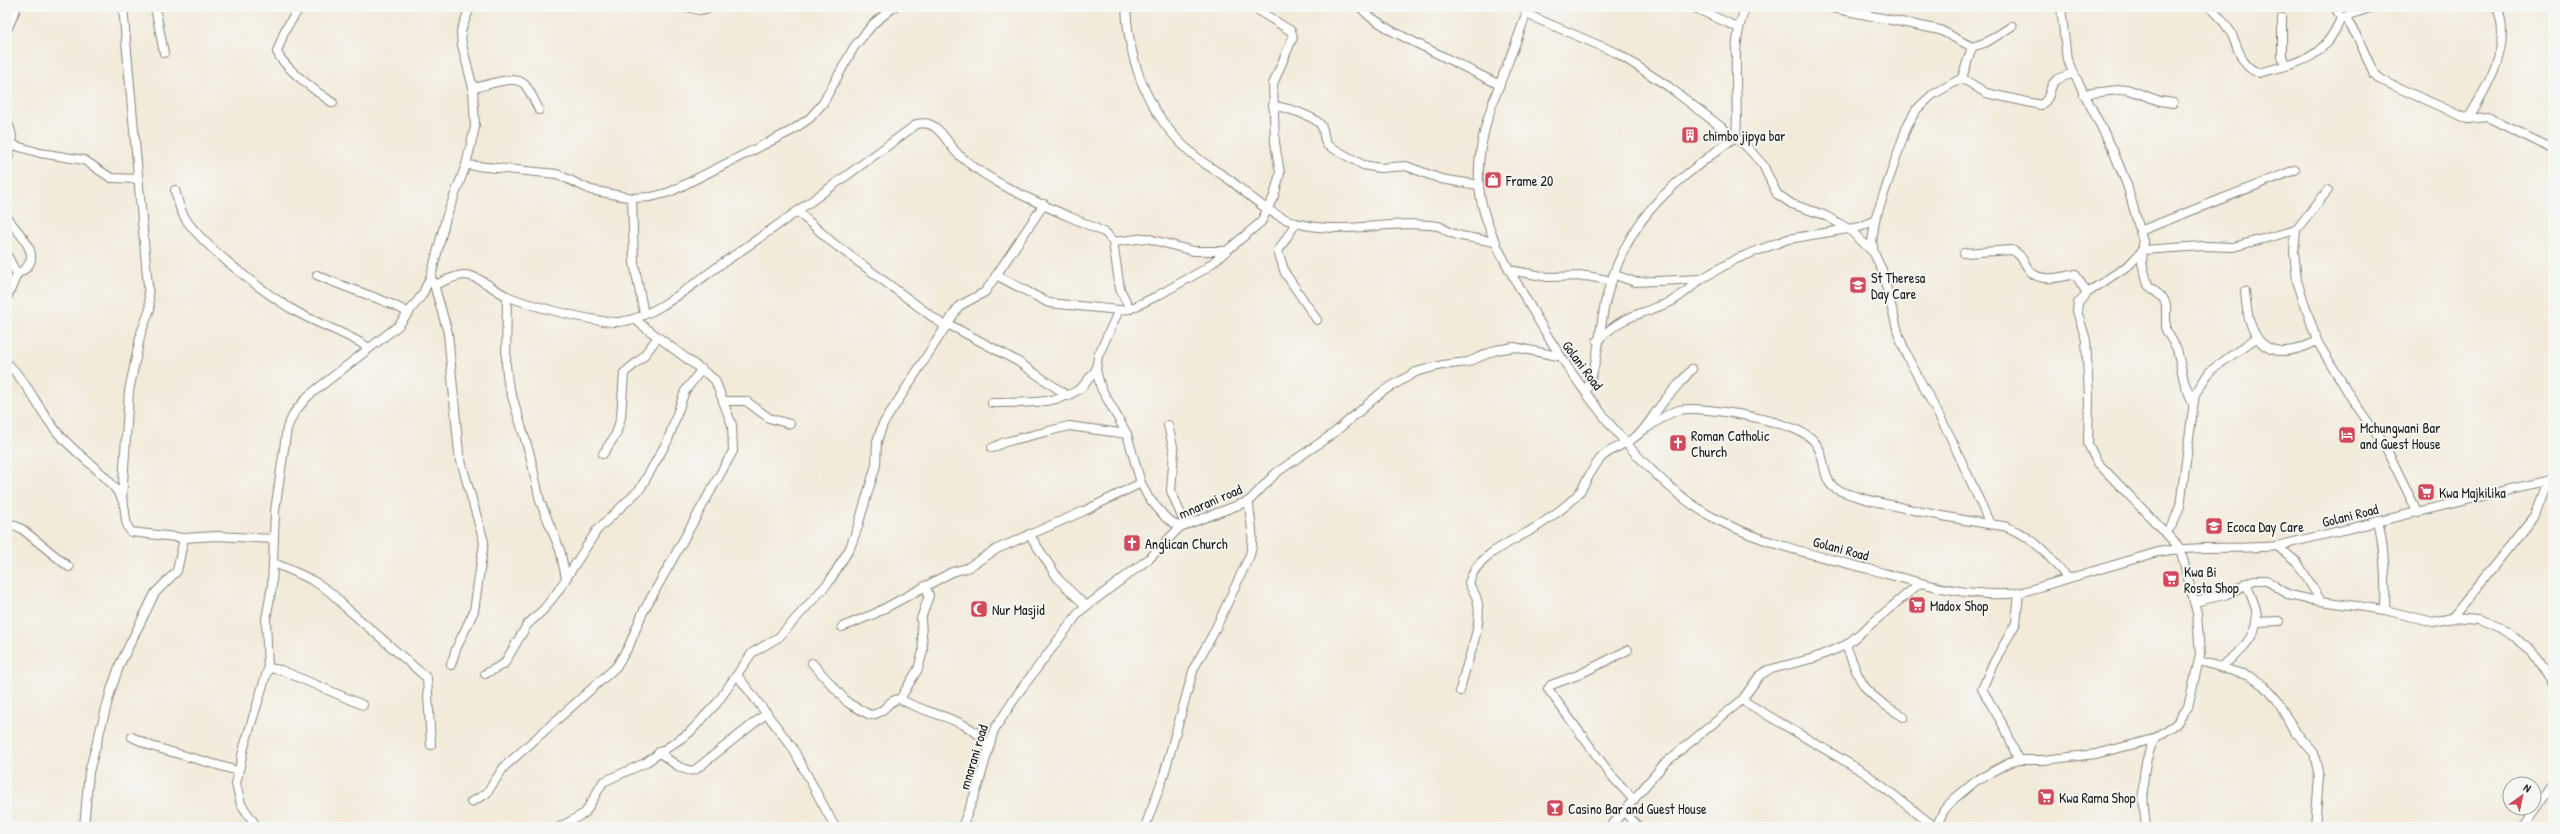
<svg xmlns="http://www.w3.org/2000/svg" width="2560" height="834" font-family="'Patrick Hand',sans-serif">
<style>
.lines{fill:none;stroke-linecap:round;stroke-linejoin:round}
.street-casing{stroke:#87847b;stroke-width:10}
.street{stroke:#fff;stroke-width:8}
.labels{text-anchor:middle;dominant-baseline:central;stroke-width:4;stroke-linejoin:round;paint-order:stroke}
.poi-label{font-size:14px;fill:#1c1c1c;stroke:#f6f6f2;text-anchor:start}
.street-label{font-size:14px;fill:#1c1c1c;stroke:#f6f6f2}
</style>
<rect width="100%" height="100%" fill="#f6f6f2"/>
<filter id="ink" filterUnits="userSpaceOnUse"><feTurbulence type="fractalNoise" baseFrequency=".025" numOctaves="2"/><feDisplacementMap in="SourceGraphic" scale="8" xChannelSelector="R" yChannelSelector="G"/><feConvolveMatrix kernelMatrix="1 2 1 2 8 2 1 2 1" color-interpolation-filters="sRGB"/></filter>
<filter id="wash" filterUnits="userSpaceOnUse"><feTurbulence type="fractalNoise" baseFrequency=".012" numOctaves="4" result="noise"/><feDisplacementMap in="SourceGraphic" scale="16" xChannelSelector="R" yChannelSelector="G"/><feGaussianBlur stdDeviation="0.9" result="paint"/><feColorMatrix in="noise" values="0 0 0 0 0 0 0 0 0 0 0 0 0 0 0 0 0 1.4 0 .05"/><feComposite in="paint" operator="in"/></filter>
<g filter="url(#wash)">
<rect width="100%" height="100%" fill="#f2ebda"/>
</g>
<g filter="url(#ink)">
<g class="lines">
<defs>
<g id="street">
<polyline points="155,7 164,53"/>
<path d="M300 7 285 30 277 52C284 68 318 93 333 103"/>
<polyline points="687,7 699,10 715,7"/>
<path d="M1126 7C1129 67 1151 122 1200 160 1209 167 1220 173 1230 180 1250 196 1270 215 1296 223 1341 236 1392 219 1438 226 1443 227 1446 231 1451 233 1465 238 1481 239 1496 242"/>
<polyline points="1360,7 1369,16 1392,31 1500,85"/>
<path d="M1528 7C1512 64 1475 122 1479 184 1481 225 1510 271 1530 306 1570 377 1643 481 1716 519 1764 544 1818 556 1869 569 1917 582 1969 599 2019 593L2158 552C2197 545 2237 550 2277 546L2553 479"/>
<polyline points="1693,7 1739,28"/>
<polyline points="1828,7 1940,30 1972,47 1987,42 2012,26"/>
<path d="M2210 7C2218 14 2224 22 2230 31 2239 47 2239 66 2259 73 2299 62 2323 61 2341 18L2335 7"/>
<polyline points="1526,14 1617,53 1669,87 1746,146 1763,165 1777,194 1792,204 1824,215 1849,229 1874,253 1882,270 1899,336 1908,358 1951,438 1990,524"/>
<path d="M2345 17 2358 38 2374 74 2381 80 2468 119C2487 87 2513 46 2497 7"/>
<polyline points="2282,18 2282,57 2287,64"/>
<polyline points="2341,18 2372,7"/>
<polyline points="7,30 17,7"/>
<path d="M1962 78 1986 93 2041 105C2058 93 2040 82 2072 74"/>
<path d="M473 88C487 86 515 73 525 85 531 92 535 102 539 110"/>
<polyline points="2083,94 2127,89 2160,101 2173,103"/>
<path d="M1273 106C1284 107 1317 116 1322 127 1325 133 1323 139 1327 145L1363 165 1380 168 1406 166 1441 179 1479 185"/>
<polyline points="2468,119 2487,117 2553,149"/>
<path d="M7 122C15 136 12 147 7 161"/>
<polyline points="13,145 40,153 84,160 111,178 138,179"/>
<polyline points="466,165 557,174 591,190 632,198 651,197 670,192 791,131 810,118 823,103 854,47 874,23 894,7"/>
<path d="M175 190C178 201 180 212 187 221 205 247 262 291 290 308 315 324 344 331 369 348"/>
<polyline points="2328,190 2296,230 2294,251 2297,281 2317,341 2352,399 2386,448 2418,513"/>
<polyline points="632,198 634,263 644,314"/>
<polyline points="798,212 833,243 946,327"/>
<path d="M7 218C20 235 48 259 17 274"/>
<polyline points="1296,223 1278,251 1285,273 1317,320"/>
<polyline points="2140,231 2295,170"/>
<polyline points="1113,242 1146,238 1193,251 1226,251"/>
<polyline points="1874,253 1872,242 1875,220 1907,126 1916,110 1932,95 1962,78 1972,47"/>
<path d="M1964 253 2012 250C2023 255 2023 263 2030 271 2040 283 2062 277 2075 274L2087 293"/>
<polyline points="7,255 17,274 7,298"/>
<polyline points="1509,270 1548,277 1587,276 1612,281"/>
<path d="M317 275C348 290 380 296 409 313"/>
<polyline points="996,275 1049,303 1119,310"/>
<polyline points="1615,275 1635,282 1701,279 1736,259 1788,239 1860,227 1875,220"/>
<polyline points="433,281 448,333 459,454 484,542 474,611 456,649 451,665"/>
<path d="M435 285C444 281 454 276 463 275 479 275 493 290 507 296 527 305 597 323 618 322 651 320 693 284 720 265 787 220 852 172 917 124 940 119 945 143 960 156 999 190 1059 211 1106 233L1113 242 1120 289 1130 309"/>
<path d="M2245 291C2248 340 2266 367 2317 341"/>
<polyline points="507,296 506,365 508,383 530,455 540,501 560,550 566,578"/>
<polyline points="948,324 1017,361 1068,396"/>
<path d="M1597 341C1623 315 1636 316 1668 303 1680 298 1691 287 1701 279"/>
<path d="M7 363C28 383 39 410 57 432 77 456 105 471 121 497 128 508 122 522 131 532L184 538 216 536 274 539"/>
<path d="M1586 391C1599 363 1599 329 1606 299 1628 214 1671 186 1736 136 1740 93 1728 47 1746 7"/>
<polyline points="723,401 746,401 769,418 790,424"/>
<path d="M992 403C1019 402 1060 406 1082 387 1087 382 1091 375 1096 370"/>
<polyline points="2193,404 2184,381 2177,349 2166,330 2166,304 2163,298 2148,285 2142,263 2143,250 2203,246 2233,247 2296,230"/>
<polyline points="1168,425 1174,451 1171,491 1185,524"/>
<path d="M1642 431C1653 425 1666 413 1679 410 1703 405 1795 421 1813 440 1827 455 1821 475 1832 486 1847 500 1977 523 2004 526 2036 538 2046 553 2067 577"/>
<polyline points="992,448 1005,442 1069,426 1127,434"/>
<polyline points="603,454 616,434 621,417 624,373 642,358 658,337"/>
<polyline points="122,499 129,391 141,333 150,309 123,7"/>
<path d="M2378 521C2385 551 2386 579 2385 610"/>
<polyline points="7,522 22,529 69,567"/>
<polyline points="1180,527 1166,518 1148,497 1141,483 1127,434 1101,388 1096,370 1098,356 1119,310 1130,309 1157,296 1205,269 1261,222 1274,196 1280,173 1275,143 1273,84 1293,37 1291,31 1253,7"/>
<polyline points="2166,532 2173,524 2180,506 2195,394 2210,371 2256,338"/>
<polyline points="1029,534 1059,580 1086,606"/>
<polyline points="2277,546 2297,562 2321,601"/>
<path d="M274 563C300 574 325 583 344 606L427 678 431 745"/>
<polyline points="2194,602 2228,594 2254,580 2266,580 2289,595 2307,599 2385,610 2433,622 2452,618 2479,620 2509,633 2531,650 2553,684"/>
<polyline points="2452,618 2534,516 2547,481"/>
<polyline points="2256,622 2279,621"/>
<polyline points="842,627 874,614 952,572 967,568 997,549 1084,511 1141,483"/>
<path d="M1846 645C1862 688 1864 693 1904 717"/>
<polyline points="1628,650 1578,675 1551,685 1548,689 1610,774 1634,800"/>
<polyline points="2200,661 2249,676 2264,685 2277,700 2293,729 2314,753 2319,777 2315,827"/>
<path d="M812 663 848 703 870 715C886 714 887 699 900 699 931 717 967 716 989 746"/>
<path d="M2220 667C2238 655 2261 634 2256 610 2254 601 2249 592 2246 583"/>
<polyline points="268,668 281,670 363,705"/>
<polyline points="485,674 504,664 527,625 544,609 558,591 597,530 640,489 668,440 685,391 702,369"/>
<polyline points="737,675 792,747 835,827"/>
<path d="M1460 691C1464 666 1485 624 1477 600 1476 594 1471 589 1469 583 1478 550 1518 541 1544 522 1556 513 1572 503 1581 490 1587 480 1592 469 1600 459 1612 446 1631 444 1642 431 1650 422 1656 411 1664 401 1673 390 1683 380 1692 369"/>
<polyline points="900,699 918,669 923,651 921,619 929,595 925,586"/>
<polyline points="1742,700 1865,773 1935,827"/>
<polyline points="132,737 151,746 238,771"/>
<path d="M659 752C668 759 683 773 695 770L767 713"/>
<polyline points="2018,760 2006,730 1982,689 1992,666 2016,623 2019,593"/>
<polyline points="471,802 486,794 504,767 616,667 629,646 642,614 733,451 732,425 715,380 634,319"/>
<polyline points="1624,812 1639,827"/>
<polyline points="84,827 89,772 111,690 120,664 155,593 177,571 184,538"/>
<polyline points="257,827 241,804 236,784 244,747 268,669 266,619 272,586 275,511 287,428 294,413 308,396 398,326 422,295 431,276 446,218 466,165 475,127 473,88 462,45 461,31 470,7"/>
<polyline points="560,827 585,813 603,782 645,763 689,733 717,703 752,653 779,637 829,582 850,548 857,529 876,465 877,441 883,424 959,306 985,292 1044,204"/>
<polyline points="962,827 978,786 994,730 1019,692 1080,611 1150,558 1180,527 1249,501 1276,473 1334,433 1383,391 1416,372 1442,365 1468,362 1496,350 1514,347 1558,356"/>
<path d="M1145 827 1163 778 1194 668 1213 634 1250 555C1256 536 1249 519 1249 501"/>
<polyline points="1610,827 1665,763 1742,700 1760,675 1768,670 1814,658 1846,645 1920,583"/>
<polyline points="1936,827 1944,810 1954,799 1977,780 2009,763 2018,760 2043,760 2096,754 2154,739 2176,724 2188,707 2200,655 2197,613 2180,548 2097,462 2088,444 2089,396 2086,340 2077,311 2078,303 2087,293 2130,264 2143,250 2143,241 2127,185 2112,148 2067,60 2061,7"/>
<path d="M2146 827C2142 793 2140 771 2154 739"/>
<polyline points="2523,827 2553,782"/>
</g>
</defs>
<use href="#street" class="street-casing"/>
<use href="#street" class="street"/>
</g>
</g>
<defs>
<symbol id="building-square" viewBox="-11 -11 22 22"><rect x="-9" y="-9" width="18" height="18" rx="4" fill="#d1495b" stroke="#f6f6f2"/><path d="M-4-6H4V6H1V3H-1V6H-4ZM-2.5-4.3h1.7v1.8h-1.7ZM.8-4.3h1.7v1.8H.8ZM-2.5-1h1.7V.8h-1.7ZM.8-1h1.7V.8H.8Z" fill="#fff"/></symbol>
<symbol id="shop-square" viewBox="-11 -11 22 22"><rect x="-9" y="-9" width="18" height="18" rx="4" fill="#d1495b" stroke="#f6f6f2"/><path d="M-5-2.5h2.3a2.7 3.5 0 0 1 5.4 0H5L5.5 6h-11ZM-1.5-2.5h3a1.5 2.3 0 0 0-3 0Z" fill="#fff"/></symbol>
<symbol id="school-square" viewBox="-11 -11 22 22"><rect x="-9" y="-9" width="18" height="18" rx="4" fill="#d1495b" stroke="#f6f6f2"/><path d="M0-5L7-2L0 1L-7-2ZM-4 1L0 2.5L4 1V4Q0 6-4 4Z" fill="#fff"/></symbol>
<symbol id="hotel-square" viewBox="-11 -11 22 22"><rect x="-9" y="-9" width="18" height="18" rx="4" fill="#d1495b" stroke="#f6f6f2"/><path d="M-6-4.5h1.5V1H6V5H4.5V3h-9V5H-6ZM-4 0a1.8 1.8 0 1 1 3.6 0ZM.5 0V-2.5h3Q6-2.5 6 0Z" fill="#fff"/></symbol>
<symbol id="church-square" viewBox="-11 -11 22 22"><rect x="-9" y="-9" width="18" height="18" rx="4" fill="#d1495b" stroke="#f6f6f2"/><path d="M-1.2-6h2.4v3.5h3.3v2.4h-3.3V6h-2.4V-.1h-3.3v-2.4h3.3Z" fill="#fff"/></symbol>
<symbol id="supermarket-square" viewBox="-11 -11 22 22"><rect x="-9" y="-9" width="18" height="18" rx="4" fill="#d1495b" stroke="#f6f6f2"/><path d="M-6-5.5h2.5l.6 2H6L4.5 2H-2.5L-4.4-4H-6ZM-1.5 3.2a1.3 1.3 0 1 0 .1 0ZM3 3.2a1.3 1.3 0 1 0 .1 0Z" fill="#fff"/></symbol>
<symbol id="mosque-square" viewBox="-11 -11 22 22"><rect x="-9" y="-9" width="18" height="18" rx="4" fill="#d1495b" stroke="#f6f6f2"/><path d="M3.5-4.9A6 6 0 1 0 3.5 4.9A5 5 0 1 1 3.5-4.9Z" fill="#fff"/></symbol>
<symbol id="bar-square" viewBox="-11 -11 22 22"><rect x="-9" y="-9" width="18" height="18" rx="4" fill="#d1495b" stroke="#f6f6f2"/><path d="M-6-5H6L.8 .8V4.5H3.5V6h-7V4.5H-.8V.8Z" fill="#fff"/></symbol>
</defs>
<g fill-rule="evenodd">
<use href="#building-square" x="1680" y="125" width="20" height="20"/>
<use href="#shop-square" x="1483" y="170" width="20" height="20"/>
<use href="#school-square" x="1848" y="275" width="20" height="20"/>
<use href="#hotel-square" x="2337" y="425" width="20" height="20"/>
<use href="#church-square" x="1668" y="433" width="20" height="20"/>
<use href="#supermarket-square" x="2416" y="482" width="20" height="20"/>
<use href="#school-square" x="2204" y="516" width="20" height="20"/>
<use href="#church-square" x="1122" y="533" width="20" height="20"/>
<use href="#supermarket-square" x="2161" y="569" width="20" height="20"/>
<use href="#supermarket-square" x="1907" y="595" width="20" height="20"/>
<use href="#mosque-square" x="969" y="599" width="20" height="20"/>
<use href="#supermarket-square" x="2036" y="787" width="20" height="20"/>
<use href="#bar-square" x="1545" y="798" width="20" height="20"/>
</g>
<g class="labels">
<g class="poi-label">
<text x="1703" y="135">chimbo jipya bar</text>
<text x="1506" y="180">Frame 20</text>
<text x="1871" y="277">St Theresa<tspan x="1871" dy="16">Day Care</tspan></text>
<text x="2360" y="427">Mchungwani Bar<tspan x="2360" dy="16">and Guest House</tspan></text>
<text x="1691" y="435">Roman Catholic<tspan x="1691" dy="16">Church</tspan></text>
<text x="2439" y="492">Kwa Majkilika</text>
<text x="2227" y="526">Ecoca Day Care</text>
<text x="1145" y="543">Anglican Church</text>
<text x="2184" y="571">Kwa Bi<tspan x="2184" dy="16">Rosta Shop</tspan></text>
<text x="1930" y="605">Madox Shop</text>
<text x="992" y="609">Nur Masjid</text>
<text x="2059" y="797">Kwa Rama Shop</text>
<text x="1568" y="808">Casino Bar and Guest House</text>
</g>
<g class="street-label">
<text transform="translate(1583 365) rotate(53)">Golani Road</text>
<text transform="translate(1210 501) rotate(-23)">mnarani road</text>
<text transform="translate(2350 515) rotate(-14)">Golani Road</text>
<text transform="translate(1841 548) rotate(15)">Golani Road</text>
<text transform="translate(973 757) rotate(-73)">mnarani road</text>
</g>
</g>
<rect width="2560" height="834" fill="none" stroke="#f6f6f2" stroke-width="24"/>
<g transform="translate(2522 796) rotate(33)"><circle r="19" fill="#f6f6f2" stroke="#9f9f9c"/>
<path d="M0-3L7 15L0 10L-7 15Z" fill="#d1495b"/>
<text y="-6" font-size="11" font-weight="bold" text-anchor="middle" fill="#1c1c1c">N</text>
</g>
</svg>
